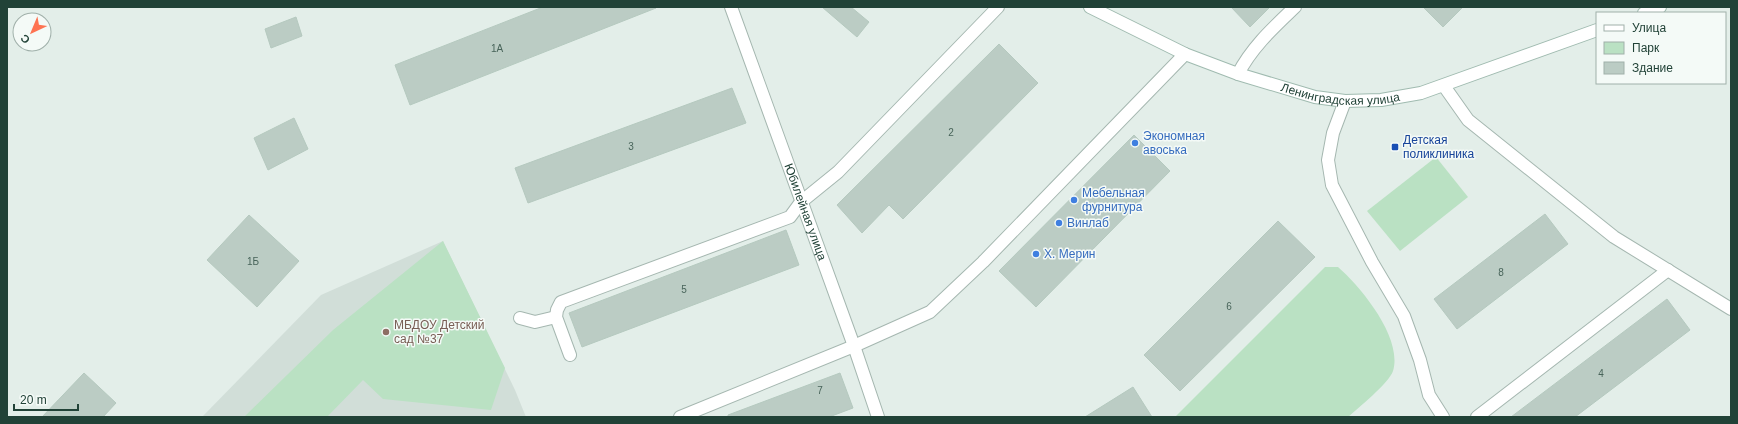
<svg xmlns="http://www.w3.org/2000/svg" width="1738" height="424" font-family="Helvetica,sans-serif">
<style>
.built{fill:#d1ded8}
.green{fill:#bae1c3}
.building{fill:#bbccc4;stroke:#b5c9bf}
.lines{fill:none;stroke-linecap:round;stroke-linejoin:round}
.street-casing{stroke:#a5b7b0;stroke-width:14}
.secondary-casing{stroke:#a0bbb0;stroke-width:14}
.street{stroke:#fff;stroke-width:12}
.secondary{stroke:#fff;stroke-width:12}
.shop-dot{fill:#3f7fe0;stroke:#f4faf7;stroke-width:1.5}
.transit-dot{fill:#1a4fb4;stroke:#f4faf7;stroke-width:1.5}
.education-dot{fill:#8d6e63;stroke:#f4faf7;stroke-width:1.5}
.labels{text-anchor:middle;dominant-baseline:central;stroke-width:3;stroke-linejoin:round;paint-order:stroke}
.number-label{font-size:10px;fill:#48645a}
.street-label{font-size:12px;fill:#214237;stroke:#f4faf7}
.shop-label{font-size:12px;fill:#366cbe;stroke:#f4faf7;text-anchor:start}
.transit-label{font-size:12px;fill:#164399;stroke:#f4faf7;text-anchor:start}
.education-label{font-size:12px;fill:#785e54;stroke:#f4faf7;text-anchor:start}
</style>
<rect width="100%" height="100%" fill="#e3eee9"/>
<polygon class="built" points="443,241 515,390 526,417 202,417 321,295"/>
<g class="green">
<polygon points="1436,157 1468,197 1400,251 1367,211"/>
<polygon points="443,241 505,368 491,410 383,399 363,380 327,417 244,417 333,330"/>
<path d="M1325 267H1338C1361 287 1403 338 1393 371 1389 383 1358 408 1348 417H1175Z"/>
</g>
<g class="building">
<polygon points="543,7 656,8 410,105 395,65"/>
<polygon points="822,7 851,7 869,22 857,37"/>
<polygon points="1231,7 1270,7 1250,27"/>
<polygon points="1423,7 1463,7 1443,27"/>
<polygon points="296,17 302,36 271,48 265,29"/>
<polygon points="999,44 1038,83 903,219 889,205 862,233 837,205"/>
<polygon points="732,88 746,123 528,203 515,168"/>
<polygon points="294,118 308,149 268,170 254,138"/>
<polygon points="1134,135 1170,171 1036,307 999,271"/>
<polygon points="1545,214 1568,244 1457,329 1434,299"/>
<polygon points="249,215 299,261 257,307 207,260"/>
<polygon points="1278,221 1315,257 1180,391 1144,355"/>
<polygon points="786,230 799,265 582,347 569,313"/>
<polygon points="1667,299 1690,330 1575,417 1511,417"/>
<polygon points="84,373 116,403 103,417 42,417"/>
<polygon points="840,373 853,408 829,417 728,417 728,415"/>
<polygon points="1133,387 1152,417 1085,417"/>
</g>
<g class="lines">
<defs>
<g id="street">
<path id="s1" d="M731 7 854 346 878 417"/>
<path d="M1238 74C1252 47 1273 28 1295 7"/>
<polyline points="1444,86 1468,120 1614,237 1731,309"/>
<polyline points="1345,101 1333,133 1328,160 1332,185 1372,262 1404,316 1420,360 1429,395 1443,417"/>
<polyline points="520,318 535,322 556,317"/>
<polyline points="570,355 556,317 557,310 561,302 790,217 801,202 838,172 998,7"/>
<polyline points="680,417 854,346 930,312 983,262 1185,54"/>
<polyline points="1477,417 1668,270"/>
</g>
<g id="secondary">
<path id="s2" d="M1090 7 1185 54 1238 74 1315 97 1345 101 1381 100 1421 93 1597 30"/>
<polyline points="1644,13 1660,7"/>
</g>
</defs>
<use href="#street" class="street-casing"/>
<use href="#secondary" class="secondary-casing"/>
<use href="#street" class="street"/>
<use href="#secondary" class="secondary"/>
</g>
<g class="shop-dot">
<circle cx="1135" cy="143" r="4"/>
<circle cx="1074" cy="200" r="4"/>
<circle cx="1059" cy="223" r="4"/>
<circle cx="1036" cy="254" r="4"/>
</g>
<rect class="transit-dot" x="1391" y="143" width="8" height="8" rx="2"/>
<circle class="education-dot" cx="386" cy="332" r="4"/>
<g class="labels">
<g class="number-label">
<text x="497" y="48">1А</text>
<text x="951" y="132">2</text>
<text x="631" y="146">3</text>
<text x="253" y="261">1Б</text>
<text x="1501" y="272">8</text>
<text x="684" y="289">5</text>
<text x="1229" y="306">6</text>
<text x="1601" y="373">4</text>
<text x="820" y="390">7</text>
</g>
<g class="street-label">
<text stroke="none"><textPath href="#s2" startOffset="268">Ленинградская улица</textPath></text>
<text stroke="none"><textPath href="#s1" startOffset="218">Юбилейная улица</textPath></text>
</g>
<g class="shop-label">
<text x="1143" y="136">Экономная<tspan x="1143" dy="14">авоська</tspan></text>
<text x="1082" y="193">Мебельная<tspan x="1082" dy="14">фурнитура</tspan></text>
<text x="1067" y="223">Винлаб</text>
<text x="1044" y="254">Х. Мерин</text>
</g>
<g class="transit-label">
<text x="1403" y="140">Детская<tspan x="1403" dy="14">поликлиника</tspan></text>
</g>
<g class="education-label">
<text x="394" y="325">МБДОУ Детский<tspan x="394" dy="14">сад №37</tspan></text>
</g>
</g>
<rect width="1738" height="424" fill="none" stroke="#214237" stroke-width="16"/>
<rect x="1596" y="12" width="130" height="72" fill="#f4faf7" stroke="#a0b0aa"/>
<rect x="1604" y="25" width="20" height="6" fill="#ffffff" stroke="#a0b0aa"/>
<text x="1632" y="32" font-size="12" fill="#214237">Улица</text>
<rect x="1604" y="42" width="20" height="12" fill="#bae1c3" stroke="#a0b0aa"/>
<text x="1632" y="52" font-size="12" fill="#214237">Парк</text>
<rect x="1604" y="62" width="20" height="12" fill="#bbccc4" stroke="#a0b0aa"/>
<text x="1632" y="72" font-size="12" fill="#214237">Здание</text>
<g transform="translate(32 32) rotate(224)"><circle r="19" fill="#f4faf7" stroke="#a0b0aa"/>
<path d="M0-3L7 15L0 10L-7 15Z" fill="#fe7352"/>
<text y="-6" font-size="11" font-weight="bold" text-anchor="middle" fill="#214237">С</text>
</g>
<path d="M14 404v6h64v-6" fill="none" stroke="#214237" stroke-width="2"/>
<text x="20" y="404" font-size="12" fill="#214237" stroke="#f4faf7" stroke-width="3" paint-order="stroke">20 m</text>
</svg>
